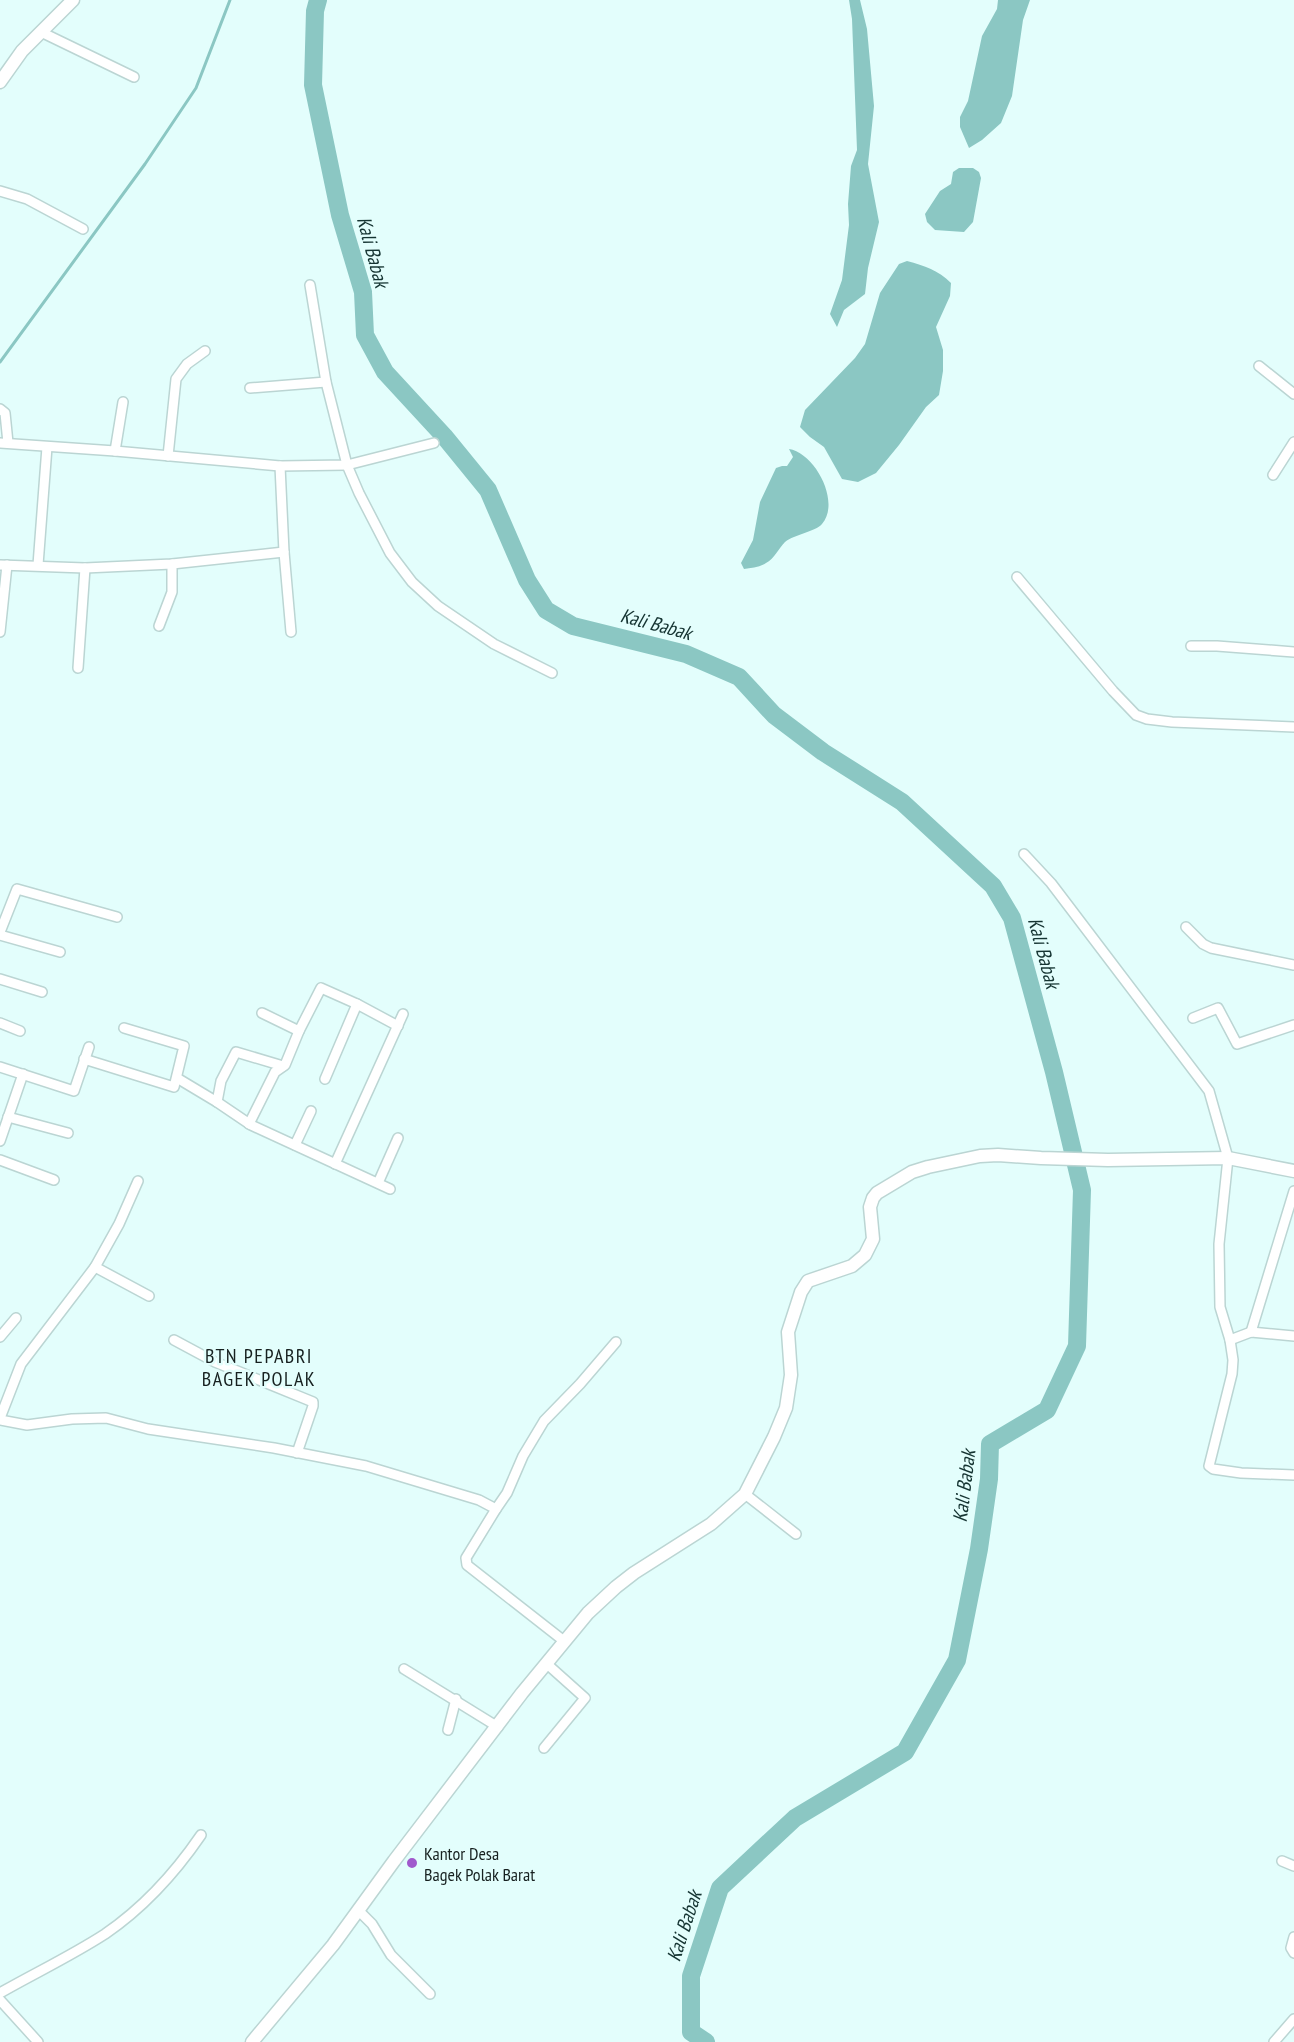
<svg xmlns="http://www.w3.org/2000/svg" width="1294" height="2042" font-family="'PT Sans Narrow',sans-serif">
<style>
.water{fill:#8bc7c3}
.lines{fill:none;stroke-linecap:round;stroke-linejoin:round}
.stream{stroke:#8bc7c3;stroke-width:3}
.river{stroke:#8bc7c3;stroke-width:18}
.minor-casing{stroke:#bbd5d3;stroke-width:12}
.tertiary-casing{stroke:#bbd5d3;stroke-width:15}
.minor{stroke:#fff;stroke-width:9}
.tertiary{stroke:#fff;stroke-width:12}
.poi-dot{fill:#a059cd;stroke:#e3fefc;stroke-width:2}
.labels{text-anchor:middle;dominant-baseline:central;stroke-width:5;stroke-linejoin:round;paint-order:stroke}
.poi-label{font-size:18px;fill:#172120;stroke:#e3fefc;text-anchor:start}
.water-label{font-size:20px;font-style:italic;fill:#153432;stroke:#e3fefc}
.neighbourhood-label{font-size:20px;letter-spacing:1.5px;fill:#172120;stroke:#e3fefc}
</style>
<rect width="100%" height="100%" fill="#e3fefc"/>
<g class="water">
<polygon points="849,0 860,0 867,29 874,106 868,164 879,222 868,268 865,294 844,310 837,327 830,314 842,280 849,225 848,204 851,166 857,150 852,19"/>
<polygon points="998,0 1030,0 1023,20 1012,96 1001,123 982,140 969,148 960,127 960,117 968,101 982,36 997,9"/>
<polygon points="959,168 973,168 979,172 981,178 973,222 964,232 935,230 927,222 925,214 940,191 951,184 953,172"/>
<path d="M907 261C925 266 938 270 951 283L950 296 936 327 943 350V371L939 395 926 407 899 445 876 473 858 482 842 479 824 447 810 437 800 427 805 410 855 358 865 344 880 293 899 264Z"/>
<path d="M789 449C815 453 841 502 822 524 815 532 795 534 785 542 779 548 774 559 766 563 760 567 751 568 744 569L741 563 753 540 760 502 776 468 782 466H787L793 457Z"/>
</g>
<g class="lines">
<polyline class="stream" points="0,362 145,164 196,88 230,0"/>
<polyline class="river" points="318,0 315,11 313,85 340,215 363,292 365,335 385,372 444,436 488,490 527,580 546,610 573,626 686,654 739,677 774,715 823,752 902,802 993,886 1012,918 1054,1072 1082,1190 1077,1346 1047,1410 990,1444 989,1479 979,1549 957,1660 905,1752 795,1818 720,1888 691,1976 691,2032 706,2042"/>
<defs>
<g id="minor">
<polyline points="41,32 134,77"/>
<polyline points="0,191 27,199 83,229"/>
<polyline points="310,285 326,382 347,465 359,493 390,553 412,582 438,606 494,644 552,673"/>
<polyline points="1259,366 1294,394"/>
<polyline points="250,388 326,382"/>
<polyline points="0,409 5,413 8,443"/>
<polyline points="0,443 115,451 280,466 347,465 434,443"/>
<polyline points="115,451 123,402"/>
<polyline points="168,456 176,379 187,364 205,351"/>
<polyline points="280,466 284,552 291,632"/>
<polyline points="1273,475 1294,442"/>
<polyline points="0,565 85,568 172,564 284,552"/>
<polyline points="38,565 47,447"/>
<polyline points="1017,577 1113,691 1136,715 1147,719 1172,722 1294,727"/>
<polyline points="159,626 172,592 172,564"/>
<polyline points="0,632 7,565"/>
<polyline points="1191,646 1217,646 1294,652"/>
<polyline points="78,668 85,568"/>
<polyline points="1024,854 1051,883 1209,1091 1228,1158 1219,1244 1220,1307 1230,1340 1233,1360 1232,1374 1209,1466 1213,1469 1241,1473 1294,1475"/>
<polyline points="1186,927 1203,944 1211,948 1294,965"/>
<polyline points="0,932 17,889 117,917"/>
<polyline points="0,935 60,952"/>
<polyline points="0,979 42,992"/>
<polyline points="357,1004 398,1026"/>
<polyline points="1193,1018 1218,1008 1237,1044 1294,1025"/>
<polyline points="0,1023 20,1031"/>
<polyline points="299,1031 321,988 357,1004 325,1079"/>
<polyline points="84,1059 174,1087 184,1046 124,1028"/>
<polyline points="0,1067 74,1091 89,1047"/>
<polyline points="177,1078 217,1102 221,1081 236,1052 283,1066"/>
<polyline points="217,1102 251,1125 390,1189"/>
<polyline points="8,1117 68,1133"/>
<polyline points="249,1124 275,1072 285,1065 299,1031 262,1013"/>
<polyline points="0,1141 23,1074"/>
<polyline points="295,1145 311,1111"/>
<polyline points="0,1160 54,1180"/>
<polyline points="335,1164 403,1014"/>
<polyline points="378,1183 398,1138"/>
<polyline points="95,1267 149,1296"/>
<polyline points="1251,1332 1294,1191"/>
<polyline points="0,1337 16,1318"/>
<polyline points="174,1340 215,1362 313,1402 313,1406 297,1453"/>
<polyline points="1230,1340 1251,1332 1294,1336"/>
<polyline points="0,1418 21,1364 95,1267 119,1224 138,1181"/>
<polyline points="0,1420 27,1425 72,1419 106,1418 148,1429 274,1448 366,1466 479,1500 496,1509 466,1558 467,1565 564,1641"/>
<polyline points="745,1494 796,1534"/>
<polyline points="496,1509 507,1493 523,1456 544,1421 580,1384 616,1342"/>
<polyline points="404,1669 498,1727"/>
<polyline points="448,1730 456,1699"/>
<polyline points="544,1748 585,1698 547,1664"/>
<polyline points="1282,1861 1294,1866"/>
<polyline points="359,1911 372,1924 391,1955 430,1994"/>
<polyline points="1294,1937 1291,1948 1294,1953"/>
<path d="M0 1993C35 1973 71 1956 105 1934 143 1908 175 1873 201 1835"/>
<polyline points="0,2000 38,2042"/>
<polyline points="1274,2042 1294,2019"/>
</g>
<g id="tertiary">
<polyline points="0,82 22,51 73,0"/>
<polyline points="252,2042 333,1945 394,1861 522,1693 588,1613 616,1587 634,1573 711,1524 745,1494 774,1437 786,1408 791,1375 788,1332 801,1292 808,1281 852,1266 865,1255 873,1239 870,1207 873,1198 877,1193 912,1172 928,1167 980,1156 998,1155 1041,1158 1108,1160 1228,1158 1294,1171"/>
</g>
</defs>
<use href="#minor" class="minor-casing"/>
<use href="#tertiary" class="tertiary-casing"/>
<use href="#minor" class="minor"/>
<use href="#tertiary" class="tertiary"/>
</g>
<circle class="poi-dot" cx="412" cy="1863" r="6"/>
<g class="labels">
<g class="poi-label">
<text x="424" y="1853">Kantor Desa<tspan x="424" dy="21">Bagek Polak Barat</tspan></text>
</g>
<g class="water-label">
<text transform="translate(373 252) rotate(75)">Kali Babak</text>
<text transform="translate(656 624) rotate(15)">Kali Babak</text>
<text transform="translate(1044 953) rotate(75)">Kali Babak</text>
<text transform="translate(964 1486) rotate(-83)">Kali Babak</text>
<text transform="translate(684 1926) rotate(-72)">Kali Babak</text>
</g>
<g class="neighbourhood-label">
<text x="259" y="1356">BTN PEPABRI<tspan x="259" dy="23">BAGEK POLAK</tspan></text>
</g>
</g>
</svg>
